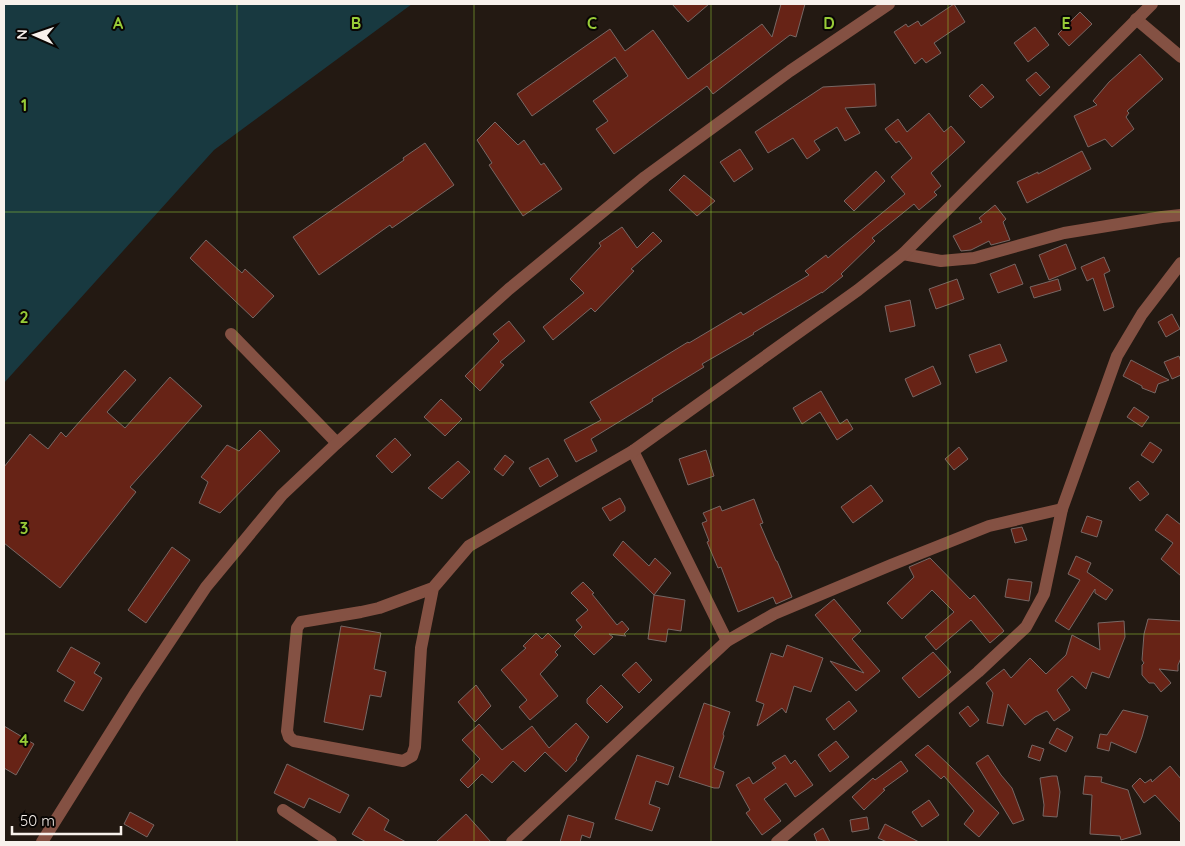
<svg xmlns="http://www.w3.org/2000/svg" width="1185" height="846" font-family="Quicksand,sans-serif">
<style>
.water{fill:#183940}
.building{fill:#672316;stroke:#776764}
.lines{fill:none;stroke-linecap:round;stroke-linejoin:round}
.minor{stroke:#845143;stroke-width:12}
.grid{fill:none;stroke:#98cb37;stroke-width:1;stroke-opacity:0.55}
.grid-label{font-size:16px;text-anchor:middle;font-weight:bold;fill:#98cb37;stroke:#090604;stroke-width:4;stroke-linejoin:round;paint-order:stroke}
</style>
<rect width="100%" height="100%" fill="#231912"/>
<polygon class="water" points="4,4 412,4 214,150 4,383"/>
<g class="building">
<polygon points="672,4 709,4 688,22"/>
<polygon points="781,4 805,4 796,37 790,35 713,94 707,86 614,154 596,129 608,121 593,101 628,76 615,57 532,116 517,94 610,29 625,51 653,30 688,79 762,24 772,37"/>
<polygon points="954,4 965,22 934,43 941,53 926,63 922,58 915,64 894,32 906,24 908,27 918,21 921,26"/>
<polygon points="1080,12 1092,24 1069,46 1058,34"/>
<polygon points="1035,27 1049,45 1028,62 1014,43"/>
<polygon points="1140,54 1163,79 1127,111 1129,113 1126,117 1134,129 1112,147 1105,139 1088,147 1074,116 1097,105 1093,101 1109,82"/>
<polygon points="1036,72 1050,87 1040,96 1026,80"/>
<polygon points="875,84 876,106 845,108 860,133 845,141 837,127 814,141 820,150 807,159 793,138 768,153 755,132 823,87"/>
<polygon points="982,84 994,97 981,108 969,96"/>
<polygon points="929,113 944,132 951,126 965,142 931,173 941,186 934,192 937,195 919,210 914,204 872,238 875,241 841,274 843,276 822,293 822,292 753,333 754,334 702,364 704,367 652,399 653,401 591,439 597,451 576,462 564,440 601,420 590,402 688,342 689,343 741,312 743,315 809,275 805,271 826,255 828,258 836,251 905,194 891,177 912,158 899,141 896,143 885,129 898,119 907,132"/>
<polygon points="495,122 518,145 524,140 541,165 544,163 562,189 523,216 489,165 492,163 477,140"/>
<polygon points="425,143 454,185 392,228 390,225 319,275 293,237 404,160 403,158"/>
<polygon points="740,149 753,169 734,182 720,162"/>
<polygon points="1082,151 1091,169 1027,203 1017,182 1038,172 1038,174"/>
<polygon points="876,171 885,181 854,211 844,201"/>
<polygon points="684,175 715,201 697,216 669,190"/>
<polygon points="995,205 1006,219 1003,222 1010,240 991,245 989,241 971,250 961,251 953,236 982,222 979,218"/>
<polygon points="622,227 637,248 653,232 662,241 631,269 634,271 595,312 591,308 553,340 543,327 584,293 570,279 601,246 599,243"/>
<polygon points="206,240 242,273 245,269 274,296 253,318 190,258"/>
<polygon points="1066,244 1076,269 1049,280 1039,255"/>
<polygon points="1104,257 1110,271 1104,274 1114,307 1104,311 1093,278 1087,281 1081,267"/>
<polygon points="1015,264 1023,284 998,293 990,274"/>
<polygon points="957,279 964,299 936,309 929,289"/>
<polygon points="1058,279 1061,290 1034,298 1030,287"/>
<polygon points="910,300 915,326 890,332 885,306"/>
<polygon points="1172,314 1180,329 1166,337 1158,322"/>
<polygon points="509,321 525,341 500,362 504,365 480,391 465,376 499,341 493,334"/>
<polygon points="1000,344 1007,361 976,373 969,355"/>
<polygon points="1179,356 1181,362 1181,375 1172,379 1164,362"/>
<polygon points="1131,360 1169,380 1158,384 1155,393 1142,388 1142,386 1123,376"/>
<polygon points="933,366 941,384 913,397 905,379"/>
<polygon points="125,370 136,380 107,412 125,428 170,377 202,406 130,487 136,492 60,588 4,543 4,467 30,434 48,449 61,432 66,437"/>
<polygon points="821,391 840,424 847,419 853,429 837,440 820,412 802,424 793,408"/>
<polygon points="441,399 462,419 445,436 424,417"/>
<polygon points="1134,407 1149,417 1142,427 1127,417"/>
<polygon points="260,430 280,451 220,513 199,503 208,482 201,477 227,445 239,451"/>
<polygon points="395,438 411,455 392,473 376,456"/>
<polygon points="1150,442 1162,450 1153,463 1141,455"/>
<polygon points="959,447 968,459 954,470 945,459"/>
<polygon points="706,450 714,476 688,485 679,459"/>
<polygon points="505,455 514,462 503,476 494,469"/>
<polygon points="548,458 558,476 540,487 529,468"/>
<polygon points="458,461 470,472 442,499 428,488"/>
<polygon points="1138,481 1149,494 1140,501 1129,488"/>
<polygon points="871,485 883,501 853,523 841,507"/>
<polygon points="620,498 625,507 625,511 610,521 602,508"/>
<polygon points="754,499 763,523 760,524 776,561 777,561 792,597 776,604 773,597 738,612 721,567 718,568 707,542 709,541 702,523 707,521 703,513 720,506 722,511"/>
<polygon points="1167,514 1181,525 1181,576 1161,559 1173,543 1155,530"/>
<polygon points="1087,516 1102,521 1097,537 1081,532"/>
<polygon points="1022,527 1027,540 1015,543 1011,529"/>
<polygon points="623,541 649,566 655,558 671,573 654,595 613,555"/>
<polygon points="172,547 190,560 146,623 128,610"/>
<polygon points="1076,556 1091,563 1087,572 1113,590 1106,600 1095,593 1095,589 1069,630 1055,621 1080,580 1068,574"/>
<polygon points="930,558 970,599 974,595 1004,631 990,643 971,620 936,650 925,637 954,612 932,590 902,619 887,603 914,577 909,567"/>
<polygon points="1008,579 1032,582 1029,601 1005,597"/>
<polygon points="583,582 594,593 592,594 617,625 622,621 629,629 624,634 626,636 609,634 613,637 594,655 574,635 582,627 576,620 588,610 571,593"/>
<polygon points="654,595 685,600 681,631 668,629 666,642 648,639"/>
<polygon points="834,599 861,631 852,639 880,671 856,691 830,661 864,673 815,615"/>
<polygon points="1148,619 1181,621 1181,658 1178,665 1178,671 1159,669 1171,683 1161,692 1154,683 1149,683 1142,675 1142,665 1144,663 1142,660 1144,634"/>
<polygon points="1124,621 1125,637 1109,678 1092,672 1086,689 1072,676 1057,690 1070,710 1054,721 1047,711 1035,717 1025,725 1008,704 1003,726 987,723 993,693 986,683 1004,669 1011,678 1030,658 1046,674 1066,655 1072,635 1100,650 1098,623"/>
<polygon points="341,626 381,633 374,669 386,672 381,697 370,695 363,730 324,722"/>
<polygon points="536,633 542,639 548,633 561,646 555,652 558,655 540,674 558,696 530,720 519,707 527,700 501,670 526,648 523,646"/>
<polygon points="787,645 823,658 811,692 794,686 786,713 782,708 757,726 764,704 756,701 771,653 783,657"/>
<polygon points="71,647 100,663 94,673 102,678 83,711 64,701 75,682 57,671"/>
<polygon points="933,652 951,672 919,698 902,678"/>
<polygon points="636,662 652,680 639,693 622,675"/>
<polygon points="476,685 491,706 475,722 458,702"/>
<polygon points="601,685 623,707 607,723 587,703 587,699"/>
<polygon points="849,701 857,711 834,730 826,719"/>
<polygon points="704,703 730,712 723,734 724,736 714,768 724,772 719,788 714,788 679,777"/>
<polygon points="968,706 979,720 970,727 959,713"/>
<polygon points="1123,710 1148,716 1142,737 1136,753 1111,742 1109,751 1097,748 1100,734 1107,735"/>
<polygon points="576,723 589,737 576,759 577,760 566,772 545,752 525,772 513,761 492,783 482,774 468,788 460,780 480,759 462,740 479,724 502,750 532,726 549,748"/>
<polygon points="4,726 34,744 16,775 4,768"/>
<polygon points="1057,728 1073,737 1066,752 1049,743"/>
<polygon points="836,741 849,757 830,772 818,755"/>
<polygon points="928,745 999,813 979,837 964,824 974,811 944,776 941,779 915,755"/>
<polygon points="1032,745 1044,749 1040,761 1028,757"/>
<polygon points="637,755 674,767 668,785 656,781 649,804 660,808 652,831 615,819"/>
<polygon points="785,755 791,764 795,760 813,785 795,797 786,783 764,799 781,821 762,835 746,813 750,810 736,785 749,777 753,784 776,768 772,763"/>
<polygon points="988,755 1001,775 1012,788 1024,820 1013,824 976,763"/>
<polygon points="901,761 908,771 883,789 885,790 864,810 852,797 873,778 875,780"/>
<polygon points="287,764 349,795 340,813 309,798 304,808 274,793"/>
<polygon points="1170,766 1181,779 1181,823 1155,795 1144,803 1132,786 1140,778 1145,783 1151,779 1152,782"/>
<polygon points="1052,776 1057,776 1060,792 1057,817 1043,816 1044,805 1040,778"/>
<polygon points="1085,776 1102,777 1101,782 1128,790 1141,834 1121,840 1120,836 1090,834 1092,795 1083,794"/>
<polygon points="929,800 939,815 922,827 912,812"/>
<polygon points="369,807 389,820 384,830 406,842 366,842 352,834"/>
<polygon points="130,812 154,825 147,837 124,824"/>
<polygon points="466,814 491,842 436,842"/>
<polygon points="568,815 594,823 590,838 582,835 580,842 560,842"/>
<polygon points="867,817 869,829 852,832 850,820"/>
<polygon points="885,824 919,842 887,842 878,838"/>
<polygon points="823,828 830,842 817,842 814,834"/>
</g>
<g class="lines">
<g class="minor">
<polyline points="1136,19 1181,57"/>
<polyline points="903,254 941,261 974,258 1064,233 1162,217 1181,215"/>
<polyline points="231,334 337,443"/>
<polyline points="633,451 727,641"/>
<polyline points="433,588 421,648 415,747 412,756 403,761 294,741 289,737 287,731 297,628 301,622 361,612 379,608 433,588 469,546 633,451 858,290 903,254 1152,4"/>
<polyline points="283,810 331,842"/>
<polyline points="42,842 136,692 206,587 282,495 337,443 509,289 645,177 790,71 889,4"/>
<polyline points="512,842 727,641 774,614 891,565 989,526 1062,509"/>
<polyline points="777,842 978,672 1026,627 1044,594 1062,509 1117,356 1142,314 1181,263"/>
</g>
</g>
<path class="grid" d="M237 4V842M474 4V842M711 4V842M948 4V842M4 212H1181M4 423H1181M4 634H1181"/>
<g class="grid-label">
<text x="118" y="29">A</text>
<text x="356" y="29">B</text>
<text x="592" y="29">C</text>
<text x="829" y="29">D</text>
<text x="1066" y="29">E</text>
<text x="24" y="111">1</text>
<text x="24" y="323">2</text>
<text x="24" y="534">3</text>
<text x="24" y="746">4</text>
</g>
<rect width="1185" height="846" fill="none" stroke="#f8f1ec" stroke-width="10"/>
<g transform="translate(35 35) rotate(272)" stroke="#090604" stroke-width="4" paint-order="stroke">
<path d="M0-4L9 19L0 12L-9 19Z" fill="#f8f1ec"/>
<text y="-8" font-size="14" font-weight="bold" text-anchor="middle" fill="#f8f1ec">N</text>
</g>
<path d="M12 826v8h109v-8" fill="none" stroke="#f8f1ec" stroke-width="2.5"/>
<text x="20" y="826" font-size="15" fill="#f8f1ec" stroke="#090604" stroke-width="4" paint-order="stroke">50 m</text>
</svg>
